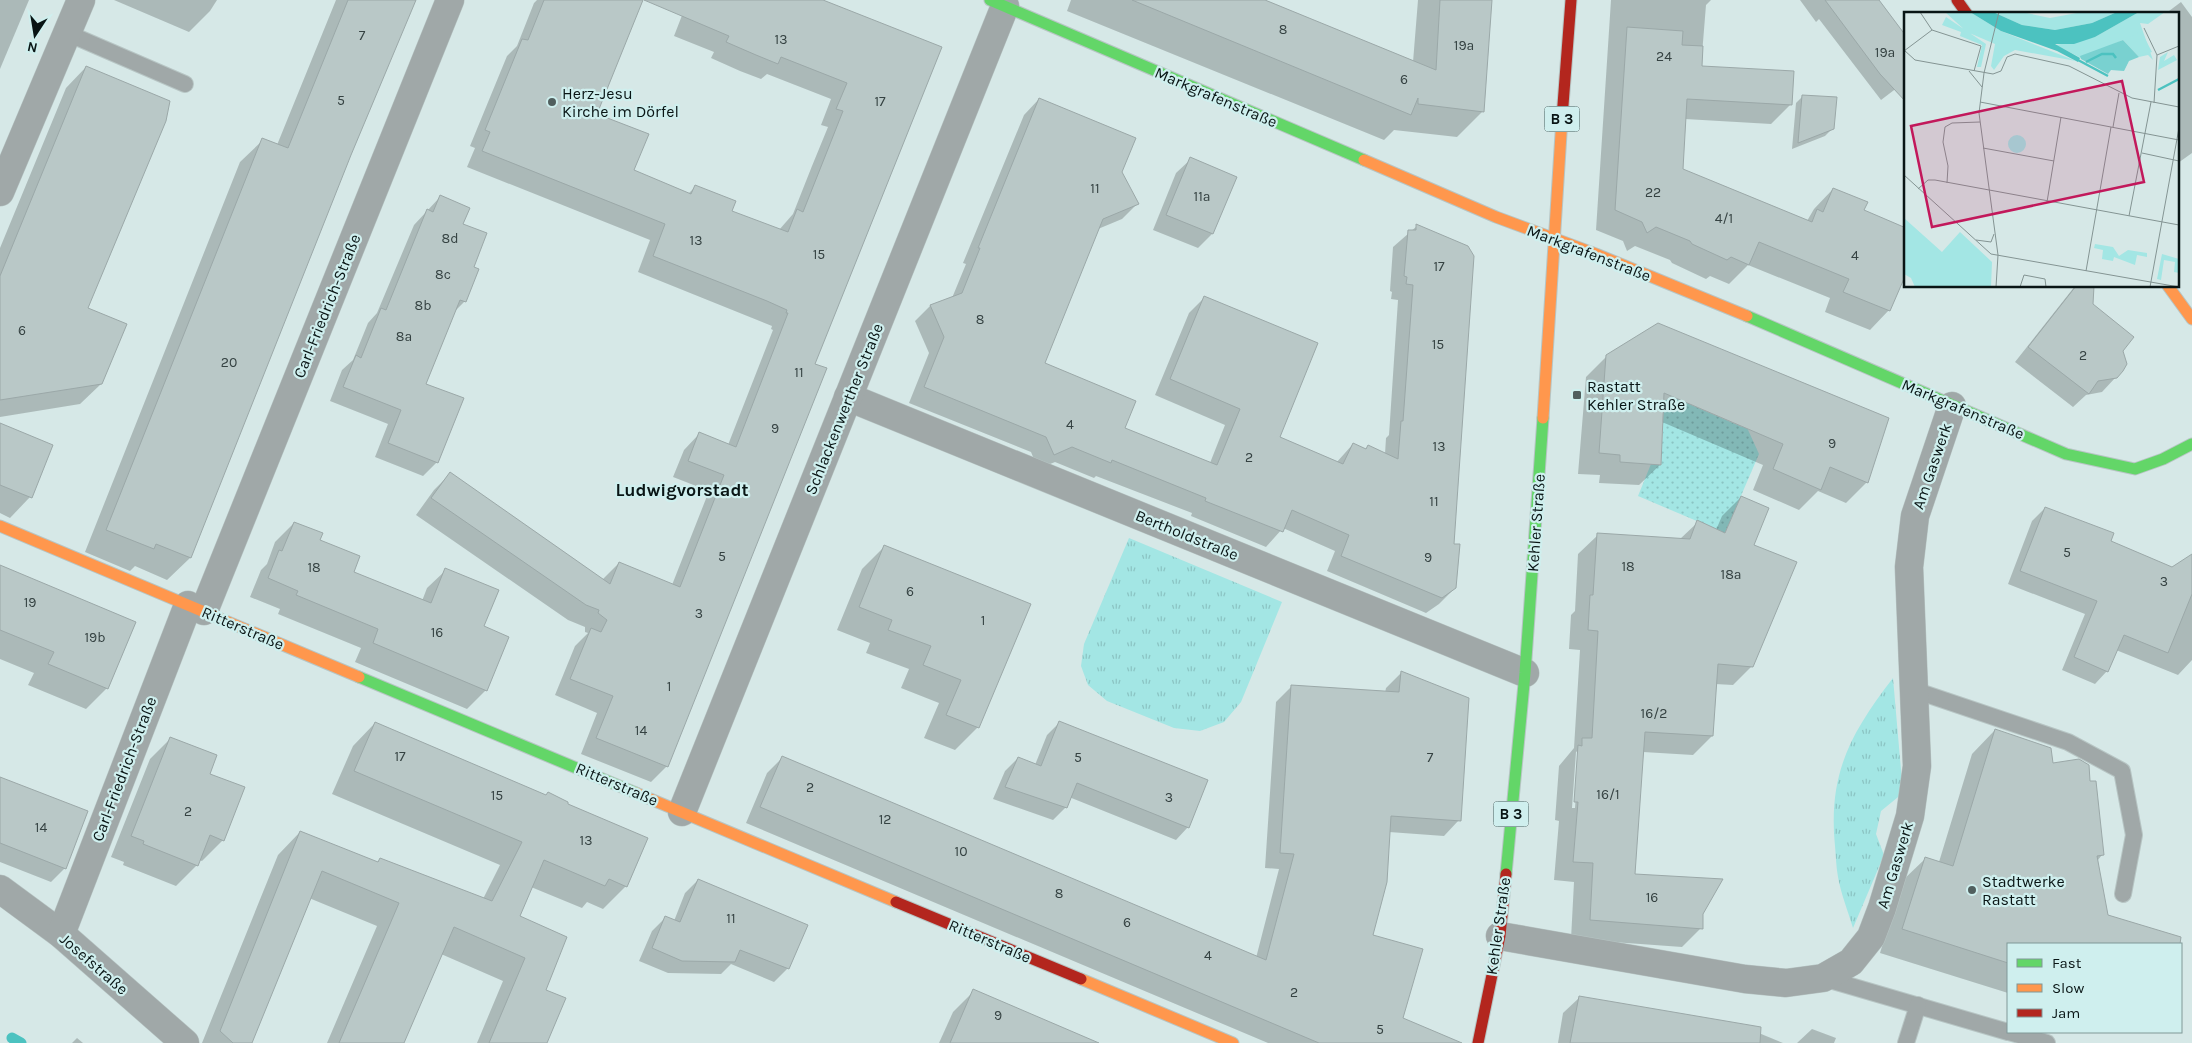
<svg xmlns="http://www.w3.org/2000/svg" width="2192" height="1043" font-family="Karla,sans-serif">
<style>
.grass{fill:url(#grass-tufts)}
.garden{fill:url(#garden-dots)}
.shadow{fill:#0003;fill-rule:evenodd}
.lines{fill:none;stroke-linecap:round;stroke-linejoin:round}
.stream{stroke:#4cc2c0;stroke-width:11}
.building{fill:#b9c8c7;stroke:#9ba8a8}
.lane-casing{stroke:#b7c5c4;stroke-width:18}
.street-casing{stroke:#b7c5c4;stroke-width:29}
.fast-casing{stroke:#b7c5c4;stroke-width:13}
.slow-casing{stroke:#b7c5c4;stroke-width:13}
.jam-casing{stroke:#b7c5c4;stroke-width:13}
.lane{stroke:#a0a8a8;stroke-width:16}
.street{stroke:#a0a8a8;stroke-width:28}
.fast{stroke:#63d668;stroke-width:11}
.slow{stroke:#ff974d;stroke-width:11}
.jam{stroke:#b3261e;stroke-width:11}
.poi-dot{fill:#515f5e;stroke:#cfefee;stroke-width:2}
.labels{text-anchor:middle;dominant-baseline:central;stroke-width:4.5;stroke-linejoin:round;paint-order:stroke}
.number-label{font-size:14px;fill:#354242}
.shield{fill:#cfefee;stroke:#445656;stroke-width:1}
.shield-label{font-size:15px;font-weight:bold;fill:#091515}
.poi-label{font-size:16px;fill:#091515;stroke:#cfefee;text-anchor:start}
.street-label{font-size:16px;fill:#091515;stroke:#cfefee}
.neighbourhood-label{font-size:18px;font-weight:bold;fill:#091515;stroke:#cfefee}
.inset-river{fill:none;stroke:#4cc2c0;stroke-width:2.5}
.inset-road{fill:none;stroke:#849493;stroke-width:1}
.view{fill:#c2185b;fill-opacity:0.15;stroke:#c2185b;stroke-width:2.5}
.inset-edge{fill:none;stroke:#091515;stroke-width:2.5}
</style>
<defs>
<pattern id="grass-tufts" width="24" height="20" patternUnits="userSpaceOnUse" patternTransform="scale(1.25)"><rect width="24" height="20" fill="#a3e6e4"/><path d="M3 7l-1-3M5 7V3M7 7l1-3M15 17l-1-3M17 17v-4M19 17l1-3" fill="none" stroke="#8bc4c3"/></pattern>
<pattern id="garden-dots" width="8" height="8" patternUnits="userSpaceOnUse" patternTransform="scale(1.25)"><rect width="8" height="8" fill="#a3e6e4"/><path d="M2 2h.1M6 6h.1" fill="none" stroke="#8bc4c3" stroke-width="1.8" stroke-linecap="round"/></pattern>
</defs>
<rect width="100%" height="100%" fill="#d6e8e7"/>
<g class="grass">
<polygon points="1129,538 1282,602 1241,702 1224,722 1200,731 1174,728 1107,701 1088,685 1081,666 1084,644"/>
<path d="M1893 678 1903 793 1881 811 1876 834 1884 855 1853 928C1848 911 1841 894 1838 877 1836 867 1836 856 1835 846 1828 774 1850 734 1893 678Z"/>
</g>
<polygon class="garden" points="1673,397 1742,427 1744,421 1759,454 1725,533 1638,496 1651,464 1661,465 1664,401"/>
<g class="shadow">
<polygon points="0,0 29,0 0,69"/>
<polygon points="114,0 217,0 210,11 189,32"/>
<polygon points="336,0 415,0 350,155 190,558 167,580 135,566 130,571 85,552 240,162 263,140 277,145"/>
<polygon points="537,0 583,0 596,114 632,171 688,194 695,187 730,211 779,230 793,214 812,166 828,127 821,125 831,99 767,74 761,79 740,71 711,58 714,52 674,36 688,0 817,0 941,48 814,365 667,766 651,782 581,754 597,713 555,695 575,646 588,633 585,632 585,627 568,620 416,515 434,490 450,474 602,580 619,563 672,585 709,491 673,477 684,450 700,433 728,445 773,330 771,329 772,326 638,272 650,240 467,167 475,148 470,146 507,56 517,46 534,3"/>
<polygon points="1071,0 1262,0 1413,62 1418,0 1490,0 1483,111 1457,137 1394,130 1384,140 1067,11"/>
<polygon points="1611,0 1711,0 1706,5 1701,67 1791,104 1771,124 1685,119 1682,170 1807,221 1814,209 1833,189 1863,211 1889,310 1870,330 1825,312 1830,298 1748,265 1729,284 1710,276 1706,279 1672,263 1670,260 1635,246 1627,251 1623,241 1596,230"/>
<polygon points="1800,0 1877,0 1906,81 1881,100 1819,19 1816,22"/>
<polygon points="2181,2 2192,17 2192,153 2178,163 2178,14 2165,14"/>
<polygon points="86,67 87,309 101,384 80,404 0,417 0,248 66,88"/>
<polygon points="1803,96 1832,129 1825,136 1792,149 1796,103"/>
<polygon points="1039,99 1121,172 1137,204 1122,219 1098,229 1043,364 1123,429 1210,463 1225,425 1155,395 1189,313 1205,297 1278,438 1336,463 1353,444 1365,450 1368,446 1385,454 1386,438 1389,435 1398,300 1391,299 1392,292 1390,291 1393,247 1417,226 1452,545 1455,588 1439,604 1426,613 1327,571 1335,551 1283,528 1266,547 1191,516 1192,513 1096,476 1094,478 1055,462 1038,469 1031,452 909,403 929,353 915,321 930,306 952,298 966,264 963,263 1024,115"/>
<polygon points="1191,159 1212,234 1198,248 1153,230 1176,173"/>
<polygon points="440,197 462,225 472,267 477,270 464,302 453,313 425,384 462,399 437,462 423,476 375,457 388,424 330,401 342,370 353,360 368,323 377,313 414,225"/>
<polygon points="2075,286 2093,286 2091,305 2116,377 2102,392 2086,395 2073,407 2015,362"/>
<polygon points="1607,356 1867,482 1846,503 1818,491 1799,510 1753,490 1763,465 1662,422 1660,465 1639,485 1599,483 1600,475 1578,474 1586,377"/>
<polygon points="0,424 30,497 10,518 0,513"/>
<path d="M1741 497 1752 545V666L1733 685 1715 684 1712 736 1693 755 1643 752 1633 875 1702 914 1701 928 1682 947 1571 939 1574 882 1554 880 1559 821 1555 820 1559 766 1574 748 1580 650 1569 649 1571 615 1575 611 1578 554 1598 535 1679 540 1698 522 1716 530 1722 516ZM1579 750 1575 808H1572L1576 752Z"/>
<polygon points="2045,508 2109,542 2172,569 2192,566 2192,660 2178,675 2116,650 2107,671 2095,684 2062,670 2085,614 2008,584 2032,521"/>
<polygon points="294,523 318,540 352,572 422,601 427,588 446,570 482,627 486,690 467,709 355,662 361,648 278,614 280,609 250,597 261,570 267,564 275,542"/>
<polygon points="885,546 1030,605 978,727 955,750 924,738 939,703 901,688 909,669 866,653 870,643 837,630 862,569"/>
<polygon points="0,566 107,688 86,709 28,685 34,673 0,659"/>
<polygon points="1401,673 1459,820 1444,836 1389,832 1372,935 1401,1019 1404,1043 1268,1043 746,823 767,773 783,757 1256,958 1279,869 1265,868 1276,702 1292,686 1385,693 1386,688"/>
<polygon points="1060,722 1188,827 1176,840 1069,797 1066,807 1053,820 993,799 1005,771 1018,758 1035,765 1047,735"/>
<polygon points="375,723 566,805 626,886 603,909 587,902 582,908 531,887 518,917 544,990 545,1043 477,1043 503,981 441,954 403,1043 327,1043 377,926 309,898 251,1043 202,1043 278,855 300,832 377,863 380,859 483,899 500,865 332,794 353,746"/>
<polygon points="1995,730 2052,764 2089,783 2102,855 2097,861 2107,916 2162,933 2158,944 2008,944 2008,993 1880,953 1902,881 1926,858 1939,862 1972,754"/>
<polygon points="171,738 208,774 223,840 202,861 199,860 197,865 176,886 123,865 124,862 111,857 150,759"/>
<polygon points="0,783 65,868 51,882 0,862"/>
<polygon points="698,880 806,925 787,969 774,982 731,964 721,974 668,973 639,961 652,931 665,918 674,921 685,893"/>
<polygon points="974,991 1091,1043 939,1043 953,1012"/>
<polygon points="1580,997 1737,1024 1783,1043 1558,1043 1563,1013"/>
<polygon points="1812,1029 1836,1038 1834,1043 1797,1043"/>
<polygon points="77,1038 83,1043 72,1043"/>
</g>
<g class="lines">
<polyline class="stream" points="12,1038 21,1043"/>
</g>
<g class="building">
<polygon points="348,0 416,0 351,155 191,558 156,544 154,549 106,530 262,138 288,148"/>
<polygon points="544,0 643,0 597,114 649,134 634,170 691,194 695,185 736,201 732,211 788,232 797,209 803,212 828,149 843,111 836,109 847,83 781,57 778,64 756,55 726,42 729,36 644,0 823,0 942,47 815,364 827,368 668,767 596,738 613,696 570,679 591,628 601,632 607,620 598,613 599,610 586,605 431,498 450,472 610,584 619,562 680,587 724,475 688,461 699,432 736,447 788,313 786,313 787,310 767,301 653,256 665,224 482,151 490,132 485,130 522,39 528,40"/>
<polygon points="1132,0 1265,0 1436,70 1440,0 1492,0 1484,112 1418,104 1418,98 1411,115"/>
<polygon points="1825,0 1879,0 1906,36 1906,102 1880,74"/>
<polygon points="1627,27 1683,31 1682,45 1703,46 1702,66 1794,71 1792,105 1687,99 1683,169 1812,222 1817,209 1823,212 1833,188 1868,202 1864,210 1906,228 1906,274 1890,311 1843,292 1849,279 1759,242 1749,265 1731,257 1727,260 1692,244 1690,241 1656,227 1647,233 1642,222 1615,210"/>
<polygon points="86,66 170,101 166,121 88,308 127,324 102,384 0,400 0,276"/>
<polygon points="1802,95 1837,97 1834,129 1798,143"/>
<polygon points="1039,98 1136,138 1122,172 1139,204 1103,219 1045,363 1136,401 1125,428 1217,465 1240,409 1170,379 1204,296 1318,343 1280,437 1343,464 1353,443 1366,449 1368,445 1398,459 1401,421 1403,421 1413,285 1406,284 1407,277 1404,276 1408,230 1416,230 1416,224 1468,246 1474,256 1454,544 1460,544 1456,588 1442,598 1341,556 1349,535 1292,510 1283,532 1205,501 1206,498 1112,460 1111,463 1072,447 1054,455 1046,437 924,387 944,337 930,305 962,293 980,248 978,248"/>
<polygon points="1190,157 1237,177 1213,234 1166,215"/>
<polygon points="440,195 470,208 463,224 487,233 474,267 479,269 466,302 460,300 426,384 464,398 438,463 388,443 401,410 343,387 356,355 361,358 381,308 386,310 427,209 433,212"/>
<polygon points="2076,286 2094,286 2093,304 2134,337 2123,351 2127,364 2123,371 2117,378 2098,381 2089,394 2028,347"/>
<polygon points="1658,323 1889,418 1868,483 1830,467 1821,490 1773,469 1783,444 1664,393 1661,465 1620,462 1620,455 1599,453 1606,355"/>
<polygon points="0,423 53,445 32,498 0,485"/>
<polygon points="1741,496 1769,508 1754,545 1797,562 1753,667 1718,664 1713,736 1645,732 1635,874 1723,879 1703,914 1703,929 1590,920 1593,863 1573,862 1578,802 1574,802 1578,745 1582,746 1582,738 1592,738 1598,631 1588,630 1590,595 1593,595 1597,533 1690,539 1697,520 1725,533"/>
<polygon points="2045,507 2114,533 2111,541 2172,567 2192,554 2192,594 2168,653 2124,635 2108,672 2074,657 2097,601 2020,571"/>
<polygon points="294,522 323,533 320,540 360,556 354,572 431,603 445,568 499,590 484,626 509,637 487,691 373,643 378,629 296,595 298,591 268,578 279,550 282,551"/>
<polygon points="884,545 1031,604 979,728 946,715 961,680 923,665 931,646 888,630 892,620 859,607"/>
<polygon points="0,565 136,622 108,689 48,664 54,652 0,630"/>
<polygon points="1401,671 1469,698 1461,821 1391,816 1387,882 1373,935 1423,949 1403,1018 1462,1043 1319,1043 760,807 782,756 1266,960 1294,854 1280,853 1291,685 1399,692"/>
<polygon points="1059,721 1208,780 1189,828 1077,783 1067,808 1005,787 1018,757 1041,766"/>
<polygon points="375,722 546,795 548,792 568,802 568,804 648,838 627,887 609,879 605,886 544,860 520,916 567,937 546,990 566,998 547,1043 489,1043 525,958 454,927 404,1043 339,1043 399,903 322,871 252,1043 233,1043 220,1031 300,831 378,862 380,858 492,901 522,842 354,771"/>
<polygon points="1995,729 2051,748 2053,763 2079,759 2089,765 2090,781 2096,781 2104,855 2097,856 2108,915 2181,937 2180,944 2008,944 2008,963 1902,929 1925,857 1953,866"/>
<polygon points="170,737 217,755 210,774 245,787 224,841 210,835 198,866 143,844 144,841 131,836"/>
<polygon points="0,777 88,811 66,869 0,843"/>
<polygon points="698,879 808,925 789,969 740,950 735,962 682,961 652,948 665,916 680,922"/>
<polygon points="973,989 1099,1043 950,1043"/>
<polygon points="1579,996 1761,1027 1760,1043 1570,1043"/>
</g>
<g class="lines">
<defs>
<g id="lane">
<polyline points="67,33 185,84"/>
<polyline points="1914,690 2068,742 2122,771 2134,835 2123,894"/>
<polyline points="1823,978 2008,1032"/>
<polyline points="2009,1032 2047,1043"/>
<polyline points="1906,1043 1918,1005"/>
</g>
<g id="street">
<polyline points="0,192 81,0"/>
<polyline points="848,397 1525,673"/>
<polyline points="204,611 450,0"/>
<polyline points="682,812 1005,6"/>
<polyline points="0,889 61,934 185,1043"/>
<polyline points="61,934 188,605"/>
<polyline points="1500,936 1745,979 1786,983 1823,978 1851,962 1871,937 1882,908 1910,816 1917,766 1909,567 1915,516 1952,406"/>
</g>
<g id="fast">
<polyline points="990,0 1364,160"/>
<polyline points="1747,316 2066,454 2135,469 2163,459 2192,444"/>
<polyline points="359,677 636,793"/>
<polyline points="1506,874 1525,673 1543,418"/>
</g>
<g id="slow">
<polyline points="1364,160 1496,217 1596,254 1747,316"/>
<polyline points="2168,286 2192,319"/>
<polyline points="1543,418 1562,118"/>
<polyline points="0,526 359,677"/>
<polyline points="636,793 896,902"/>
<polyline points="1081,979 1233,1043"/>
</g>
<g id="jam">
<polyline points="1957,0 1967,14"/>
<polyline points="1562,118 1571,0"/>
<polyline points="896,902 1081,979"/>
<polyline points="1478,1043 1500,936 1506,874"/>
</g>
</defs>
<use href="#lane" class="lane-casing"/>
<use href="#street" class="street-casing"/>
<use href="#fast" class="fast-casing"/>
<use href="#slow" class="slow-casing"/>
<use href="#jam" class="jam-casing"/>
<use href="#lane" class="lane"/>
<use href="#street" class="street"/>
<use href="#fast" class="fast"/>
<use href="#slow" class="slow"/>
<use href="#jam" class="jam"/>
</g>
<g class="poi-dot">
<circle cx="552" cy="102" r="5"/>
<rect x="1572" y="390" width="10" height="10" rx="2.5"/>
<circle cx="1972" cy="890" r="5"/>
</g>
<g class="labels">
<g class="number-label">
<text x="1283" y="29">8</text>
<text x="362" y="35">7</text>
<text x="781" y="39">13</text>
<text x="1464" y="45">19a</text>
<text x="1885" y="52">19a</text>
<text x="1664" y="56">24</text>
<text x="1404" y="79">6</text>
<text x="341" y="100">5</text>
<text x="880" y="101">17</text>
<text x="1095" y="188">11</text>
<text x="1653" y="192">22</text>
<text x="1202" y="196">11a</text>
<text x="1724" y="218">4/1</text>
<text x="450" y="238">8d</text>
<text x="696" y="240">13</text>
<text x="819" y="254">15</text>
<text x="1855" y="255">4</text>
<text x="1439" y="266">17</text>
<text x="443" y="274">8c</text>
<text x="423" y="305">8b</text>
<text x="980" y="319">8</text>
<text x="22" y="330">6</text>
<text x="404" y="336">8a</text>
<text x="1438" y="344">15</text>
<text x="2083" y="355">2</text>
<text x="229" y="362">20</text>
<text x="799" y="372">11</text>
<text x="1070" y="424">4</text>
<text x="775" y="428">9</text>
<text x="1832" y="443">9</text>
<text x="1439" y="446">13</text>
<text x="1249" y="457">2</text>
<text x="1434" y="501">11</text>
<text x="2067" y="552">5</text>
<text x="722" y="556">5</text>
<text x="1428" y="557">9</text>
<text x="1628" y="566">18</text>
<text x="314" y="567">18</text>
<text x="1731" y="574">18a</text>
<text x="2164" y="581">3</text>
<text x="910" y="591">6</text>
<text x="30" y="602">19</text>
<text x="699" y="613">3</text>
<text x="983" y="620">1</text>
<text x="437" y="632">16</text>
<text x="95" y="637">19b</text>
<text x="669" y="686">1</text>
<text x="1654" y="713">16/2</text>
<text x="641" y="730">14</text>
<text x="400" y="756">17</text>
<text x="1078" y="757">5</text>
<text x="1430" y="757">7</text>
<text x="810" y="787">2</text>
<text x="1608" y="794">16/1</text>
<text x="497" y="795">15</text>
<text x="1169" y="797">3</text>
<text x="188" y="811">2</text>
<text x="885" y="819">12</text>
<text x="41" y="827">14</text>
<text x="586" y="840">13</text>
<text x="961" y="851">10</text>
<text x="1059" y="893">8</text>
<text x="1652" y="897">16</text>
<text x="731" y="918">11</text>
<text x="1127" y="922">6</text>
<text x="1208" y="955">4</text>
<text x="1294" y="992">2</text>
<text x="998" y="1015">9</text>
<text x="1380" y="1029">5</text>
</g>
<g class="shield">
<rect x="1544.5" y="106.5" width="35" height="25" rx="4"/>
<rect x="1493.5" y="801.5" width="35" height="25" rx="4"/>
</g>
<g class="shield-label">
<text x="1562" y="119">B 3</text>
<text x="1511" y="814">B 3</text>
</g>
<g class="poi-label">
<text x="562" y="93">Herz-Jesu<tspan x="562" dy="18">Kirche im Dörfel</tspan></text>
<text x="1587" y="386">Rastatt<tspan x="1587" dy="18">Kehler Straße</tspan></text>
<text x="1982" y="881">Stadtwerke<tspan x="1982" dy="18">Rastatt</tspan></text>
</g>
<g class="street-label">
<text transform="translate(1216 97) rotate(23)">Markgrafenstraße</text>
<text transform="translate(1589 253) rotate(21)">Markgrafenstraße</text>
<text transform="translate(327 306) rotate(-68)">Carl-Friedrich-Straße</text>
<text transform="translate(844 409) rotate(-68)">Schlackenwerther Straße</text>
<text transform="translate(1963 409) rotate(23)">Markgrafenstraße</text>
<text transform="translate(1932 466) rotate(-71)">Am Gaswerk</text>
<text transform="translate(1536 523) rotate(-86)">Kehler Straße</text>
<text transform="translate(1187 535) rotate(22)">Bertholdstraße</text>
<text transform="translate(243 628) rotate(23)">Ritterstraße</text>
<text transform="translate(124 769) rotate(-69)">Carl-Friedrich-Straße</text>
<text transform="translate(617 784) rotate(23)">Ritterstraße</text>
<text transform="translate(1895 865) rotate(-73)">Am Gaswerk</text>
<text transform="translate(1498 926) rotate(-82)">Kehler Straße</text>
<text transform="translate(990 941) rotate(23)">Ritterstraße</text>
<text transform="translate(94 964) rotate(41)">Josefstraße</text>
</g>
<g class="neighbourhood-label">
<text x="682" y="490">Ludwigvorstadt</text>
</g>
</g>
<g transform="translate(1904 12)">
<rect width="275" height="275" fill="#d6e8e7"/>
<path d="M41 0H66L97 19 172 49 111 38 100 44 90 58 87 54 91 32 63 20ZM89 0H118L146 6 178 0H213L188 11 151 18 118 13ZM235 0H261L244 12 236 11 249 48 244 43 235 45 219 28 177 46 152 33 191 25ZM42 5 82 32 77 55H73L78 33 56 24 57 20 38 13ZM264 40 260 49 270 43 273 48 254 58 256 45ZM104 132a9 9 0 1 1 18 0a9 9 0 1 1-18 0ZM191 232 209 235 215 244 224 238 243 241V245L233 243 231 253 210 245 209 249 198 247 199 238 190 236ZM258 242 275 247V261L270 260 271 250 260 248 257 268 253 267Z" fill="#a3e6e4"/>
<path d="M219 28 235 45 225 49 220 59 207 58 204 62 177 47 176 44Z" fill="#79d1d0"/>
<path d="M237 19 248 40 235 44 224 31 225 26ZM0 206 38 240 56 220 88 250 87 275H11L7 266 0 262Z" fill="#a3e6e4"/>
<path d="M66 0H89L118 13 151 18 188 11 213 0H235L191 25 170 32H151L176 46 174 50 153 39 97 19Z" fill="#4cc2c0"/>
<path class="inset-river" d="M174 48 204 64M182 50 198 42H209L212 46M254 78 275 67"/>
<path class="inset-road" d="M16 0 28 18 77 34 70 59M240 16 253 43 250 91M0 38 11 48 89 62 97 59 103 45 111 42 165 54 228 86 275 95M0 39 28 18M253 43 275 34M65 59 78 75M76 90 275 128M209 115 215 81M79 136 150 149M238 141 275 149M0 163 87 242 275 275M43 171 44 154 39 130 41 115 48 111 76 110M14 177 24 168H31L275 213M143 190 157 105M225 204 247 90M72 228 87 230 90 222M182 259 207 115M92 275 94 243 75 101 80 61 95 0M116 275 120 263 141 267 142 275M246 275 275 116"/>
<path class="view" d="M218 69 240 170 28 215 7 114Z"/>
<rect width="275" height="275" class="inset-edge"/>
</g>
<rect x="2007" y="943" width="175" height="90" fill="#cfefee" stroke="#809897"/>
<rect x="2017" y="959" width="25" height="8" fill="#63d668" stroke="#809897"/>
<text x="2052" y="968" font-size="15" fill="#091515">Fast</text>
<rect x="2017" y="984" width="25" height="8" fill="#ff974d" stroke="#809897"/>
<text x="2052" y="993" font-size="15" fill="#091515">Slow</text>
<rect x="2017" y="1009" width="25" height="8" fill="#b3261e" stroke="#809897"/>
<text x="2052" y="1018" font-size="15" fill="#091515">Jam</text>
<g transform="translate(35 35) rotate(192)" stroke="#cfefee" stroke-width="4" paint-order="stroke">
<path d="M0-4L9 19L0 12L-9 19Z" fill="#091515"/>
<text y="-8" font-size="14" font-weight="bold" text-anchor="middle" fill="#091515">N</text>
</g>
</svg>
